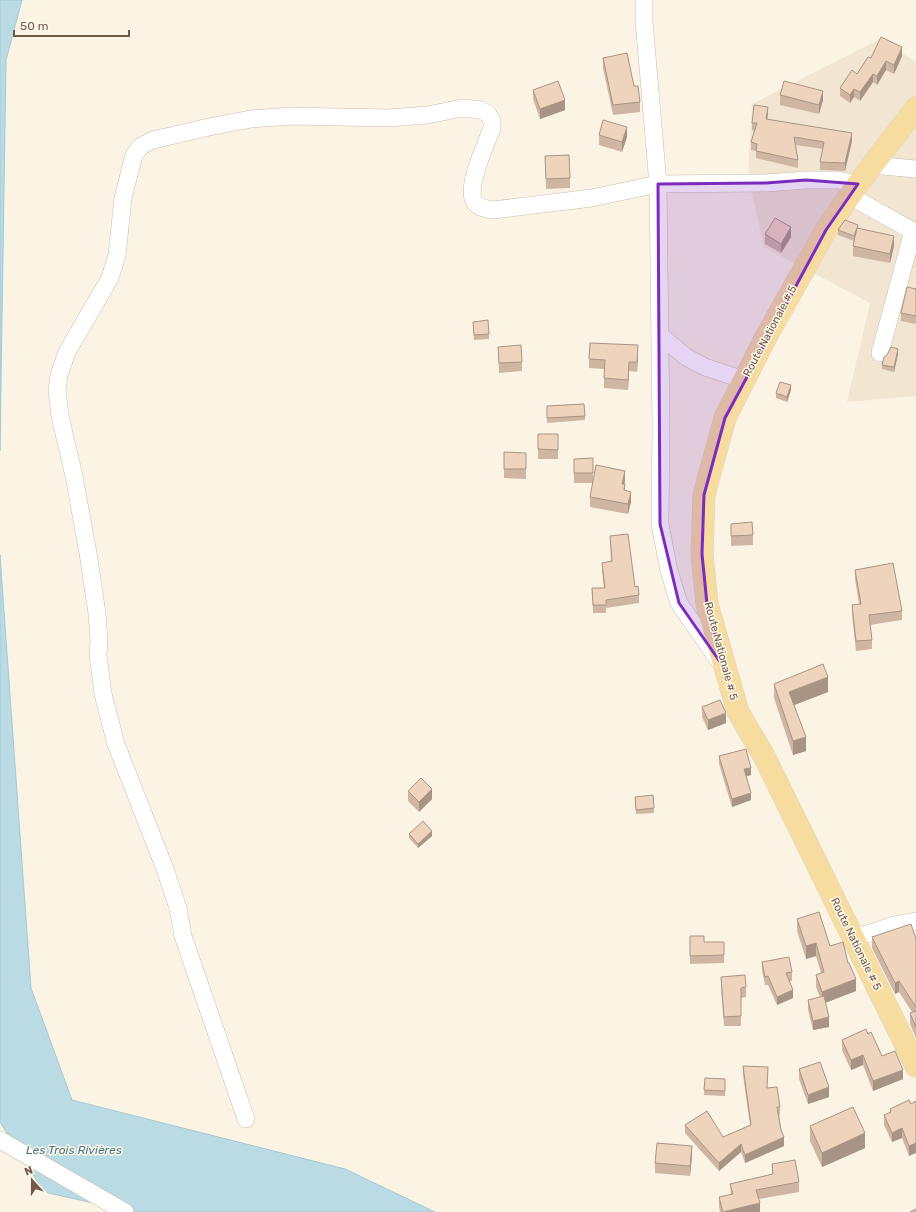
<svg xmlns="http://www.w3.org/2000/svg" width="916" height="1212" font-family="Rubik,sans-serif">
<style>
.residential{fill:#f2e6d3}
.water{fill:#badbe4;stroke:#a0cad5}
.lines{fill:none;stroke-linecap:round;stroke-linejoin:round}
.street-casing{stroke:#ccbcab;stroke-width:18}
.primary-casing{stroke:#dad4d0;stroke-width:23}
.street{stroke:#fff;stroke-width:17}
.primary{stroke:#f7dc9f;stroke-width:22}
.wall{fill:#ceb6a3}
.shaded-wall{fill:#a79484}
.building{fill:#efd4bd;stroke:#a79484}
.marked{fill:#7b2cbf;fill-opacity:0.2;stroke:#7b2cbf;stroke-width:3;stroke-linejoin:round}
.labels{text-anchor:middle;dominant-baseline:central;stroke-width:3;stroke-linejoin:round;paint-order:stroke}
.street-label{font-size:11px;fill:#725b4b;stroke:#fef8ea}
.water-label{font-size:12px;font-style:italic;fill:#467785;stroke:#fef8ea}
</style>
<rect width="100%" height="100%" fill="#fbf4e4"/>
<polygon class="residential" points="880,39 916,62 916,396 847,402 870,303 764,247 748,175 752,104"/>
<g class="water">
<polygon points="0,0 22,0 6,60 0,451"/>
<polygon points="0,555 31,988 72,1100 345,1169 435,1212 134,1212 44,1192 0,1122"/>
</g>
<g class="lines">
<defs>
<g id="street">
<polyline points="644,0 644,21 658,184 661,427 660,524 669,571 679,603 719,661"/>
<polyline points="872,165 916,169"/>
<polyline points="850,196 913,231 880,353"/>
<polyline points="660,335 686,357 705,367 744,380"/>
<polyline points="853,937 871,933 894,925 916,921"/>
<path d="M246 1119 183 936 178 908 165 869 116 744 103 694 98 655 99 641 97 613 88 553 74 476 60 416 57 391 59 375 67 352 110 278 117 255 123 198 134 155 141 146 153 140 209 127 251 119 291 116 388 118 428 115 462 108 481 110 488 114 492 121V128C486 145 466 185 474 201 478 208 486 209 493 210L592 198 658 184 766 183 806 180H838L858 184"/>
<polyline points="0,1140 125,1212"/>
</g>
<polyline id="primary" points="916,108 858,184 826,230 766,337 725,418 704,495 702,554 707,604 738,712 764,756 916,1066"/>
</defs>
<use href="#street" class="street-casing"/>
<use href="#primary" class="primary-casing"/>
<use href="#street" class="street"/>
<use href="#primary" class="primary"/>
</g>
<g class="wall">
<polygon points="902,56 894,74 886,70 877,85 873,82 860,101 854,97 850,103 840,96 840,88 857,74 871,58"/>
<polygon points="603,58 634,86 640,102 640,112 613,115 603,68"/>
<polygon points="533,90 565,110 540,119 533,99"/>
<polygon points="780,95 823,100 819,114 780,105"/>
<polygon points="768,114 767,120 852,141 845,171 820,170 820,162 823,149 796,145 798,160 798,168 756,158 756,151 751,150 751,142 754,131 752,130 752,123"/>
<polygon points="599,135 627,137 622,152 599,145"/>
<polygon points="545,156 570,178 570,188 546,189"/>
<polygon points="858,229 894,246 890,263 853,256 853,246 854,241 838,235 838,230"/>
<polygon points="765,234 791,237 781,253 765,244"/>
<polygon points="916,289 916,324 901,321 901,313"/>
<polygon points="473,322 489,334 489,339 474,340"/>
<polygon points="498,347 522,362 522,371 499,373"/>
<polygon points="898,354 894,372 882,369 882,365"/>
<polygon points="638,355 637,372 629,371 628,390 604,388 604,369 589,368 589,359"/>
<polygon points="791,390 787,402 776,398 776,393"/>
<polygon points="547,411 585,416 585,420 547,423"/>
<polygon points="538,434 558,444 558,459 538,459"/>
<polygon points="593,458 593,480 625,481 624,484 625,490 631,502 628,514 590,507 590,497 593,483 574,483 574,459"/>
<polygon points="526,463 526,479 504,478 504,469"/>
<polygon points="731,524 753,535 753,545 731,546"/>
<polygon points="610,536 639,595 639,603 606,608 606,613 593,613 592,588 604,588 602,571 602,563 611,562"/>
<polygon points="855,570 902,611 902,620 870,625 872,640 872,649 856,651 852,614 852,605 859,604 855,579"/>
<polygon points="774,684 828,692 794,705 806,751 793,755 774,698"/>
<polygon points="702,707 726,723 708,730 702,717"/>
<polygon points="719,756 751,775 746,776 751,800 732,807 719,764"/>
<polygon points="408,791 432,799 419,812 408,801"/>
<polygon points="635,797 654,808 654,813 636,814"/>
<polygon points="409,834 432,836 418,848 409,838"/>
<polygon points="797,919 830,946 856,991 825,1003 829,1027 813,1030 808,1010 808,1000 820,997 816,987 816,975 821,973 816,956 806,959 797,931"/>
<polygon points="690,936 704,942 724,942 724,963 690,964"/>
<polygon points="872,937 916,939 916,1038 910,1024 910,1013 912,1012 899,992 895,994 872,948"/>
<polygon points="762,962 792,972 792,981 789,981 793,998 777,1005 768,985 765,985 762,970"/>
<polygon points="721,977 746,987 746,997 741,998 741,1026 724,1026 721,987"/>
<polygon points="868,1034 882,1056 903,1079 873,1091 863,1065 851,1070 842,1050 842,1040"/>
<polygon points="743,1066 768,1088 780,1107 780,1115 779,1115 784,1146 745,1163 741,1152 719,1171 685,1133 685,1125 723,1137 750,1125 743,1075"/>
<polygon points="799,1069 829,1097 808,1104 799,1079"/>
<polygon points="705,1078 725,1079 725,1096 704,1095"/>
<polygon points="909,1100 909,1156 902,1138 892,1142 884,1125 884,1115 890,1113 890,1109"/>
<polygon points="810,1126 865,1148 822,1167 810,1141"/>
<polygon points="692,1156 690,1176 655,1173 655,1163"/>
<polygon points="772,1164 799,1182 799,1192 759,1199 760,1212 720,1212 719,1207 719,1197 731,1195 730,1184 772,1174"/>
</g>
<g class="shaded-wall">
<polygon points="902,47 902,56 894,74 894,65"/>
<polygon points="886,61 886,70 877,85 877,76"/>
<polygon points="873,74 873,82 860,101 860,92"/>
<polygon points="854,89 854,97 850,103 850,95"/>
<polygon points="823,91 823,100 819,114 819,105"/>
<polygon points="565,100 565,110 540,119 540,109"/>
<polygon points="768,107 768,114 766,127 766,119"/>
<polygon points="627,127 627,137 622,152 622,142"/>
<polygon points="852,133 852,141 845,171 845,163"/>
<polygon points="791,227 791,237 781,253 781,244"/>
<polygon points="894,236 894,246 890,263 890,254"/>
<polygon points="638,345 638,355 637,372 637,362"/>
<polygon points="898,349 898,354 894,372 894,367"/>
<polygon points="629,362 629,371 628,390 628,380"/>
<polygon points="791,385 791,390 787,402 787,397"/>
<polygon points="625,471 625,481 622,493 622,484"/>
<polygon points="631,492 631,502 628,514 628,504"/>
<polygon points="828,677 828,692 789,707 789,692"/>
<polygon points="726,713 726,723 708,730 708,720"/>
<polygon points="806,737 806,751 793,755 793,741"/>
<polygon points="751,768 751,775 744,777 744,769"/>
<polygon points="432,789 432,799 419,812 419,802"/>
<polygon points="751,793 751,800 732,807 732,799"/>
<polygon points="432,831 432,836 418,848 418,844"/>
<polygon points="816,943 816,956 806,959 806,946"/>
<polygon points="856,979 856,991 822,1004 822,992"/>
<polygon points="899,981 899,992 895,994 895,983"/>
<polygon points="793,990 793,998 777,1005 777,997"/>
<polygon points="829,1017 829,1027 813,1030 813,1021"/>
<polygon points="863,1055 863,1065 851,1070 851,1060"/>
<polygon points="903,1070 903,1079 873,1091 873,1081"/>
<polygon points="829,1087 829,1097 808,1104 808,1095"/>
<polygon points="902,1128 902,1138 892,1142 892,1133"/>
<polygon points="865,1133 865,1148 822,1167 822,1153"/>
<polygon points="784,1137 784,1146 745,1163 745,1155"/>
<polygon points="916,1143 916,1153 909,1156 909,1146"/>
<polygon points="741,1144 741,1152 719,1171 719,1163"/>
<polygon points="692,1146 692,1156 690,1176 690,1166"/>
<polygon points="760,1203 760,1212 723,1212"/>
</g>
<g class="building">
<polygon points="881,37 902,47 894,65 886,61 877,76 873,74 860,92 854,89 850,95 840,88 852,70 857,74 868,57 871,58"/>
<polygon points="627,53 634,86 638,86 640,102 613,105 603,58"/>
<polygon points="558,81 565,100 540,109 533,90"/>
<polygon points="784,81 823,91 819,105 780,95"/>
<polygon points="754,105 768,107 766,119 852,133 845,163 820,162 824,142 794,137 798,160 756,151 757,144 751,142 757,123 752,123"/>
<polygon points="603,120 627,127 622,142 599,135"/>
<polygon points="569,155 570,178 546,179 545,156"/>
<polygon points="775,218 791,227 781,244 765,234"/>
<polygon points="845,220 858,225 854,236 838,230"/>
<polygon points="857,228 894,236 890,254 853,246"/>
<polygon points="907,287 916,289 916,316 901,313"/>
<polygon points="488,320 489,334 474,335 473,322"/>
<polygon points="590,343 638,345 637,362 629,362 628,380 604,378 605,360 589,359"/>
<polygon points="521,345 522,362 499,363 498,347"/>
<polygon points="891,347 898,349 894,367 882,365 884,357 887,355"/>
<polygon points="780,382 791,385 787,397 776,393"/>
<polygon points="584,404 585,416 547,418 547,406"/>
<polygon points="538,434 558,434 558,450 538,449"/>
<polygon points="504,452 526,453 526,469 504,469"/>
<polygon points="593,458 593,473 574,473 574,459"/>
<polygon points="596,465 625,471 622,484 625,484 624,490 631,492 628,504 590,497"/>
<polygon points="752,522 753,535 731,536 731,524"/>
<polygon points="628,534 635,587 638,586 639,595 606,600 606,605 593,605 592,588 605,588 602,563 612,561 610,536"/>
<polygon points="893,563 902,611 869,615 872,640 856,641 852,605 861,604 855,570"/>
<polygon points="823,664 828,677 789,692 806,737 793,741 774,684"/>
<polygon points="720,700 726,713 708,720 702,707"/>
<polygon points="746,749 751,768 744,769 751,793 732,799 719,756"/>
<polygon points="421,778 432,789 419,802 408,791"/>
<polygon points="653,795 654,808 636,810 635,797"/>
<polygon points="423,821 432,831 418,844 409,834"/>
<polygon points="819,912 830,946 843,942 848,963 849,963 856,979 822,992 816,975 824,972 816,943 806,946 797,919"/>
<polygon points="911,924 916,939 916,1007 899,981 895,983 872,937"/>
<polygon points="690,936 704,936 704,942 724,942 724,955 690,956"/>
<polygon points="789,957 792,972 786,973 793,990 777,997 768,976 765,977 762,962"/>
<polygon points="745,975 746,987 741,988 741,1016 724,1017 721,977"/>
<polygon points="824,996 829,1017 813,1021 808,1000"/>
<polygon points="916,1011 916,1027 910,1013"/>
<polygon points="866,1029 868,1034 871,1032 882,1056 895,1051 903,1070 873,1081 863,1055 851,1060 842,1040"/>
<polygon points="820,1062 829,1087 808,1095 799,1069"/>
<polygon points="743,1066 768,1067 767,1088 777,1087 780,1107 777,1107 781,1130 784,1137 745,1155 741,1144 719,1163 685,1125 707,1111 723,1137 751,1125"/>
<polygon points="705,1078 725,1079 725,1091 704,1090"/>
<polygon points="909,1100 911,1104 916,1101 916,1143 909,1146 902,1128 892,1133 884,1115 891,1112 890,1109"/>
<polygon points="853,1107 865,1133 822,1153 810,1126"/>
<polygon points="657,1143 692,1146 690,1166 655,1163"/>
<polygon points="795,1160 799,1182 756,1190 760,1203 723,1212 719,1197 733,1194 730,1184 773,1174 772,1164"/>
<polygon points="916,1209 916,1212 910,1212"/>
</g>
<path class="marked" d="M806 180 858 184 826 230 725 418 704 495 702 554 707 604 725 669 679 603 660 524 658 184 766 183Z"/>
<g class="labels">
<g class="street-label">
<text transform="translate(770 331) rotate(-62)">Route Nationale # 5</text>
<text transform="translate(721 651) rotate(75)">Route Nationale # 5</text>
<text transform="translate(856 944) rotate(64)">Route Nationale # 5</text>
</g>
<g class="water-label">
<text x="74" y="1150">Les Trois Rivières</text>
</g>
</g>
<g transform="translate(32 1180) rotate(339)" stroke="#fef8ea" stroke-width="3" paint-order="stroke">
<path d="M0-3L7 15L0 10L-7 15Z" fill="#725b4b"/>
<text y="-6" font-size="11" font-weight="bold" text-anchor="middle" fill="#725b4b">N</text>
</g>
<path d="M14 30v6h115v-6" fill="none" stroke="#725b4b" stroke-width="2"/>
<text x="20" y="30" font-size="12" fill="#725b4b" stroke="#fef8ea" stroke-width="3" paint-order="stroke">50 m</text>
</svg>
